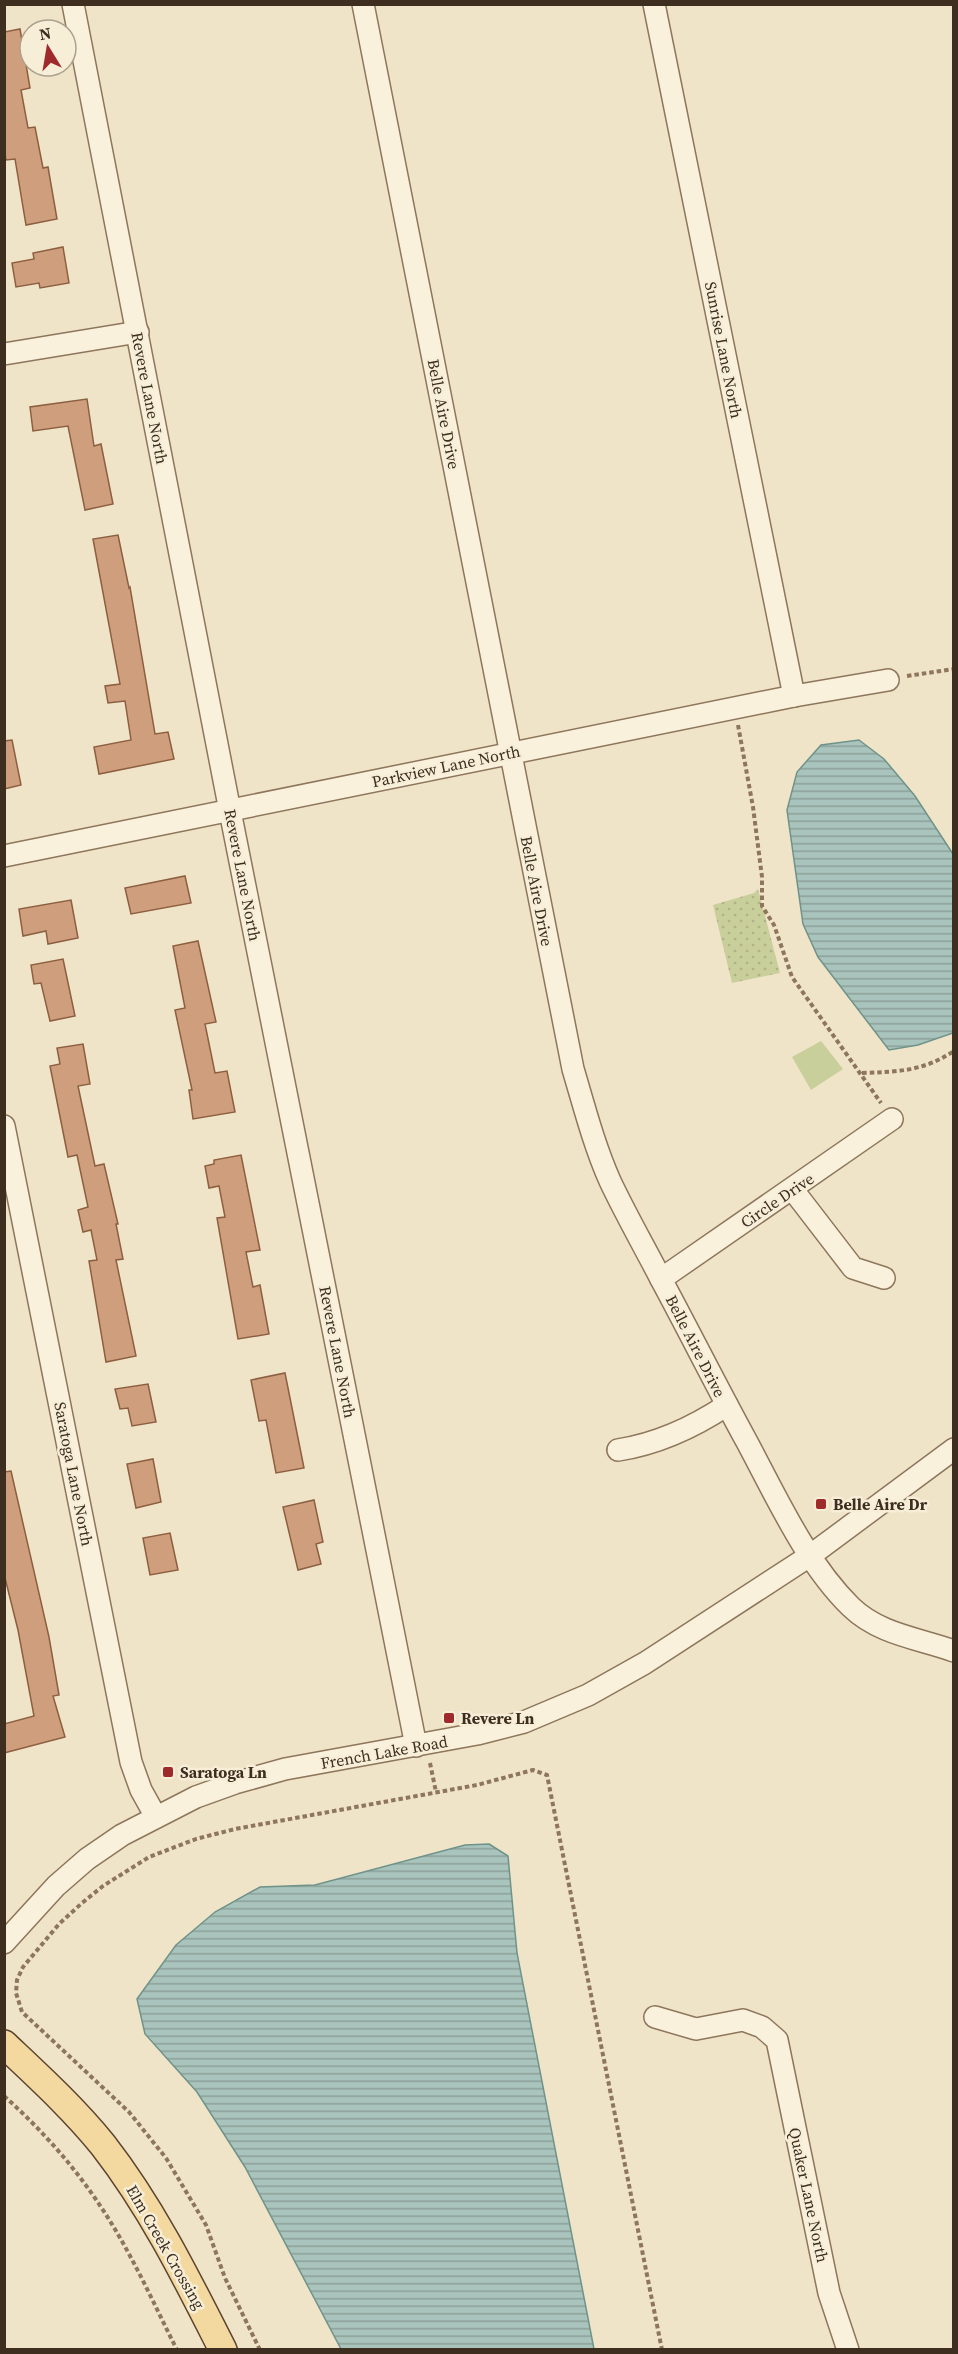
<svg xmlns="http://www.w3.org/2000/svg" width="958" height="2354" font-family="'Source Serif 4',serif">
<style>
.green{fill:url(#green-dots)}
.pitch{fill:#c9cf9b}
.water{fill:url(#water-rules);stroke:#6f938a;stroke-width:1.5}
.building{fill:#cf9f7d;stroke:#8d5f41;stroke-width:1.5}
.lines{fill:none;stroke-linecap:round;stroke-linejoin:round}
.minor-casing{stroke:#8d765c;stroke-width:24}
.major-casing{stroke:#5b4430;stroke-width:30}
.path{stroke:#8d765c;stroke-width:4;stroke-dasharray:4.5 3;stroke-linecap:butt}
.minor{stroke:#faf1dc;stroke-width:21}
.major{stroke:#f3d9a0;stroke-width:27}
.poi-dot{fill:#9e2a2b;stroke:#f7eed8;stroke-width:2}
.labels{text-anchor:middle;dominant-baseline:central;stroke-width:5;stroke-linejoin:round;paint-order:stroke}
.street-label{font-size:16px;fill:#3d2e20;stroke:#f7eed8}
.poi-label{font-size:16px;font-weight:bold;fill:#3d2e20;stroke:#f7eed8;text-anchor:start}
</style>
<defs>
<pattern id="green-dots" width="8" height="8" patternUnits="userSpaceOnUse" patternTransform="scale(1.5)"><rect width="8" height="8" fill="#c9cf9b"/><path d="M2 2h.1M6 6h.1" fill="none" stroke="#aeb285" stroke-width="1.8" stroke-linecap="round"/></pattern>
<pattern id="water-rules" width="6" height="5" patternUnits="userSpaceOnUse" patternTransform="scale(1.5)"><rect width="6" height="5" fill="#a9c4bc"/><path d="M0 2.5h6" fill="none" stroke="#8ba098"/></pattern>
</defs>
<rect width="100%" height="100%" fill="#f0e4c8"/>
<polygon class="green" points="758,889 780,973 732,983 713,905 754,893"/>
<polygon class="pitch" points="821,1041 843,1069 811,1090 792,1057"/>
<g class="water">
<polygon points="859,740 884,759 915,796 953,854 953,1033 918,1045 889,1050 818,957 803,924 787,810 797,772 821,745"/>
<polygon points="489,1844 508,1856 517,1953 594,2349 341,2349 245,2167 197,2092 145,2034 137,1999 176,1945 215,1912 260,1887 315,1885 465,1845"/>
</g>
<g class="building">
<polygon points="20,29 30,88 21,90 28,128 35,127 43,168 48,167 57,219 26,225 15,159 6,160 4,151 4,32"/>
<polygon points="63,247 69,283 40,288 39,283 16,287 12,263 34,259 33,253"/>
<polygon points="87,399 94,446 101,444 113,504 85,510 68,426 33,431 30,407"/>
<polygon points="118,535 129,588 130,587 155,734 168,732 174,759 99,774 94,747 131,740 125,701 108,703 105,686 120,684 93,539"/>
<polygon points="12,740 21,785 4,789 4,741"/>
<polygon points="185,876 191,903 131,914 125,888"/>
<polygon points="71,900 78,938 48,944 46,931 23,936 19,909"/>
<polygon points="198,941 216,1022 205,1024 215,1073 227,1071 235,1112 193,1119 189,1090 192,1090 175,1010 185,1008 173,946"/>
<polygon points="63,959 75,1016 50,1021 41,983 34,984 31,965"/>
<polygon points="83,1044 90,1084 78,1086 95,1166 104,1164 118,1224 116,1224 123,1259 116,1260 136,1356 106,1362 89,1261 97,1260 91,1230 83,1232 78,1210 88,1207 77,1155 68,1157 50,1066 60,1064 57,1048"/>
<polygon points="241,1155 260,1250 246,1252 253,1287 260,1285 269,1334 238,1339 217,1218 225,1217 219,1186 209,1188 205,1166 214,1164 214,1160"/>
<polygon points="285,1373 304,1468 276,1473 266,1420 259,1421 251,1380"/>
<polygon points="148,1384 156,1422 132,1426 128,1408 120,1409 115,1389"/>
<polygon points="153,1459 161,1502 136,1508 127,1464"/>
<polygon points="11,1471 49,1637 59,1695 53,1696 65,1737 4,1753 4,1724 34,1716 18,1630 4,1574 4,1472"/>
<polygon points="314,1500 323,1542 316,1544 321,1564 298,1570 283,1507"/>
<polygon points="170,1533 178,1570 150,1575 143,1538"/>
</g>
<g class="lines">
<defs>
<g id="minor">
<polyline points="73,4 230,811 416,1746"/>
<path d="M363 4 573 1069C584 1106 594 1145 610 1181 626 1215 645 1248 662 1281 691 1335 718 1389 747 1442 776 1496 806 1563 851 1607 879 1634 917 1638 954 1651"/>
<polyline points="654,4 794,696"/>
<polyline points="4,354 138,332"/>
<polyline points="4,856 794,696 888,680"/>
<polyline points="4,1126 131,1762 141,1790 156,1817"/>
<polyline points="793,1190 853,1268 884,1278"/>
<polyline points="661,1279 892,1119"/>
<path d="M618 1450C657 1444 694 1427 727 1405"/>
<polyline points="4,1943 56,1886 87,1859 122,1835 196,1797 235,1783 285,1769 477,1734 524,1722 588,1695 645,1663 811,1555 954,1449"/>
<polyline points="655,2017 696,2029 743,2020 762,2027 777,2040 829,2293 848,2350"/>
</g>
<path id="major" d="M4 2044C39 2077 73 2108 103 2145 152 2208 187 2279 223 2350"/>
</defs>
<use href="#minor" class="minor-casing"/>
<use href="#major" class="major-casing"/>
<g class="path">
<polyline points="907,676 954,669"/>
<polyline points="738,725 753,807 762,877 762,906 774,925 792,977 881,1103"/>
<path d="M862 1073C897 1072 924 1071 954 1051"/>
<polyline points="430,1763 436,1792"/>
<path d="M4 2096C41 2129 74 2166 101 2207 131 2252 153 2302 177 2350"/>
<polyline points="260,2350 225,2278 206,2225 166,2158 129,2112 22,2012 16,1993 17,1980 23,1967 59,1924 82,1903 103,1886 149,1857 196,1839 235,1829 477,1785 533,1770 547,1775 662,2350"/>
</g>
<use href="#minor" class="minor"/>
<use href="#major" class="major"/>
</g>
<g class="poi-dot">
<rect x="815" y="1498" width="12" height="12" rx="3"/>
<rect x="443" y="1712" width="12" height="12" rx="3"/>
<rect x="162" y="1766" width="12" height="12" rx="3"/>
</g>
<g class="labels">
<g class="street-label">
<text transform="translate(724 350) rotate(79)">Sunrise Lane North</text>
<text transform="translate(150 398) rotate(79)">Revere Lane North</text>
<text transform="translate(444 414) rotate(79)">Belle Aire Drive</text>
<text transform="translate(446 766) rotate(-12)">Parkview Lane North</text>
<text transform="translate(243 875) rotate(79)">Revere Lane North</text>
<text transform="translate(537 891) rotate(79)">Belle Aire Drive</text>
<text transform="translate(777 1200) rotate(-34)">Circle Drive</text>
<text transform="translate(696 1346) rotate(63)">Belle Aire Drive</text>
<text transform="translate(338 1352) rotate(79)">Revere Lane North</text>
<text transform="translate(74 1474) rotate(79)">Saratoga Lane North</text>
<text transform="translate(384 1752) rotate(-10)">French Lake Road</text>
<text transform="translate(809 2195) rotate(78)">Quaker Lane North</text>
<text transform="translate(166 2247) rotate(60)">Elm Creek Crossing</text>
</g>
<g class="poi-label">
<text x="833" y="1504">Belle Aire Dr</text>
<text x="461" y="1718">Revere Ln</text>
<text x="180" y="1772">Saratoga Ln</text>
</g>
</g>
<rect width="958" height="2354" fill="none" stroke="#3d2e20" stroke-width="12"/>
<g transform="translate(48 48) rotate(349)"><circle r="28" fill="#f7eed8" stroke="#ada18e" stroke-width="1.5"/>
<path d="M0-4.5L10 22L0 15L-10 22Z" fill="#9e2a2b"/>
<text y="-9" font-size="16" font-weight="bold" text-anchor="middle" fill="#3d2e20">N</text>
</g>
</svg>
